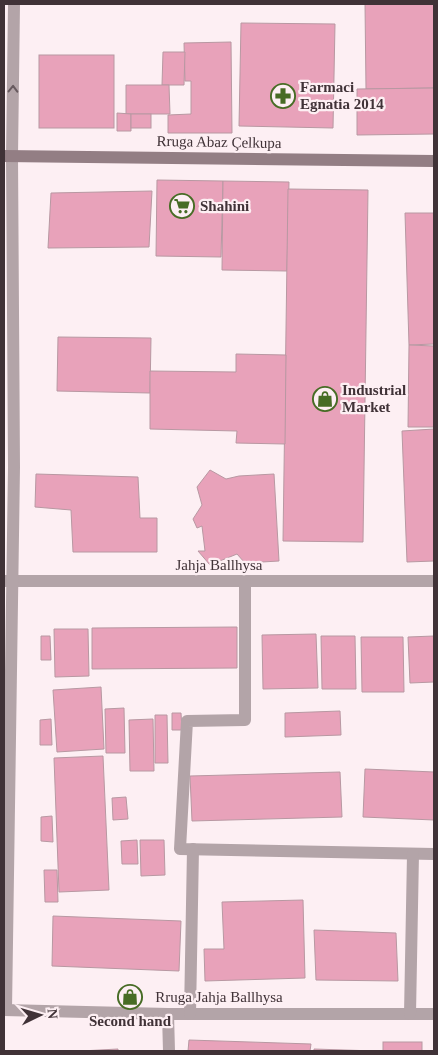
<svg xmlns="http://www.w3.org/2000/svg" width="438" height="1055" font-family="Georgia,serif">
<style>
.building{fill:#e8a2ba;stroke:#b898a2}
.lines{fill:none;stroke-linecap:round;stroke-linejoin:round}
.street{stroke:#b3a4a8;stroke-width:12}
.secondary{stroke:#937e84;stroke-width:12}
.oneway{stroke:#685a5f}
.labels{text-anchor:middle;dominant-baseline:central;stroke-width:4.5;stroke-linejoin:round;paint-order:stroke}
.poi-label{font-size:15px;font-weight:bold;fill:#403237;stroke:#fdeff3;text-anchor:start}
.street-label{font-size:15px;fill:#403237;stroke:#fdeff3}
</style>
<rect width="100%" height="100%" fill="#fdeff3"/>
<g class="building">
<polygon points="365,4 434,4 434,88 366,89"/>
<polygon points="241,23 335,24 333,128 239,126"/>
<polygon points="231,42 232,133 168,133 168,115 191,114 191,81 185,81 184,43"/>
<polygon points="163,52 185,52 184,85 162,85"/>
<rect x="39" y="55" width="75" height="73"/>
<polygon points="126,85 169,85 170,114 126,114"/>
<polygon points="434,88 434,134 357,135 357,89"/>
<polygon points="117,113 131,114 131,131 117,131"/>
<rect x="131" y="114" width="20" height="14"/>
<polygon points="157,180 223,181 221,257 156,256"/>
<polygon points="223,181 289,182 287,271 222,270"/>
<polygon points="288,189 368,190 363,542 283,541"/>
<polygon points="152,191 149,247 48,248 51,193"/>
<polygon points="405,213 434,213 434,344 409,345"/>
<polygon points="58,337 151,338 150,393 57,391"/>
<polygon points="409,345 434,346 434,427 408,427"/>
<polygon points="236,354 286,355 285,444 236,443 237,431 150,429 150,371 236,372"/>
<polygon points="434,429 434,561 407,562 402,431"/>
<polygon points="210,470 226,479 239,476 274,474 279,561 245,563 237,554 210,565 198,551 205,551 202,526 197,528 193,519 202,505 197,487"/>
<polygon points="36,474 138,477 140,518 157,518 157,552 73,552 71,510 35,507"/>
<polygon points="237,627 237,668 92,669 92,628"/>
<polygon points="54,629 88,629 89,676 55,677"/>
<polygon points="316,634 318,688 263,689 262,635"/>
<polygon points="41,636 50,636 51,660 41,660"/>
<polygon points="321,636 355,636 356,689 322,689"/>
<polygon points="434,636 434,682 410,683 408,637"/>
<polygon points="361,637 403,637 404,692 362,692"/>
<polygon points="101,687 104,749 57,752 53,690"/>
<polygon points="124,708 125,753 106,753 105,709"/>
<polygon points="340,711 341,735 285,737 285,713"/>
<polygon points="172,713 181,713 182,730 172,730"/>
<polygon points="155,715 167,715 168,763 155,763"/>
<polygon points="51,719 52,745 40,745 40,720"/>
<polygon points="153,719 154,771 130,771 129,720"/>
<polygon points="103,756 109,890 59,892 54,758"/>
<polygon points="365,769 434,772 434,820 363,817"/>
<polygon points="340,772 342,817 192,821 190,776"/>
<polygon points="126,797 128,819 113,820 112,798"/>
<polygon points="52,816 53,842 41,841 41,817"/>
<polygon points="137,840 138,864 122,864 121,841"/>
<polygon points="140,840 164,840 165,875 141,876"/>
<polygon points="44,870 57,870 58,902 45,902"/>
<polygon points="303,900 305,978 205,981 204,949 224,949 222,902"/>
<polygon points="53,916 181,921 179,971 52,966"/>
<polygon points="314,930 396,933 398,981 316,980"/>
<polygon points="189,1040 311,1044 310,1051 188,1051"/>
<rect x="383" y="1042" width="39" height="9"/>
<polygon points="118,1049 118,1051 81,1051"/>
<polygon points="314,1049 375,1051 314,1051"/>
</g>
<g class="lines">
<g class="street">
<polyline points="4,581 434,581"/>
<polyline points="245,581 245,720 187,721 180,849 434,854"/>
<polyline points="4,1010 168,1014 434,1014"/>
<polyline points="6,1010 14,467 12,156 14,4"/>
<polyline points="168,1014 169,1051"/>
<polyline points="190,1014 193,849"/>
<polyline points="410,1014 413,854"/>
</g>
<polyline class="secondary" points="4,156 434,161"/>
</g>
<defs><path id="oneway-chevron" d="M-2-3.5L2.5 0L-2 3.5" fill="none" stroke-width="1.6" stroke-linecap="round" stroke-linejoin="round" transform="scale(1.25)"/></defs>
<use class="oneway" href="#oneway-chevron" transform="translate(13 89) rotate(-89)"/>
<defs>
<symbol id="pharmacy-ring" viewBox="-11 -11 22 22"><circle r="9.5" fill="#fdeff3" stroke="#476c25" stroke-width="1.5"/><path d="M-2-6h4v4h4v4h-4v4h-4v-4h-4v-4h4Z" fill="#476c25"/></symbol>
<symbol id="supermarket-ring" viewBox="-11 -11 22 22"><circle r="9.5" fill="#fdeff3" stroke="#476c25" stroke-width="1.5"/><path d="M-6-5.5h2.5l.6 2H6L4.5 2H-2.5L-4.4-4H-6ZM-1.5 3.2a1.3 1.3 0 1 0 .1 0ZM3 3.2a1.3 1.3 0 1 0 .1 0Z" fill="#476c25"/></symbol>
<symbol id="shop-ring" viewBox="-11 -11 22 22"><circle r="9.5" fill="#fdeff3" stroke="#476c25" stroke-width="1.5"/><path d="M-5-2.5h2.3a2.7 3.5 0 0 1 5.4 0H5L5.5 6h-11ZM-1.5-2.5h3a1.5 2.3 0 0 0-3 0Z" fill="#476c25"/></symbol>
</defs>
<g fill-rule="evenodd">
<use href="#pharmacy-ring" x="269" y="82" width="28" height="28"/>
<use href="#supermarket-ring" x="168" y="192" width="28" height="28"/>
<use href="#shop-ring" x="311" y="385" width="28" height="28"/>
<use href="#shop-ring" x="116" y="983" width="28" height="28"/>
</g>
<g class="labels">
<g class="poi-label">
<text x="300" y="87">Farmaci<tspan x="300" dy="17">Egnatia 2014</tspan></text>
<text x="200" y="206">Shahini</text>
<text x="342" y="390">Industrial<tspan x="342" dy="17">Market</tspan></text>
<text x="130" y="1021" text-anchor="middle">Second hand</text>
</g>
<g class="street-label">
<text transform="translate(219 142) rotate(1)">Rruga Abaz Çelkupa</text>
<text x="219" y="565">Jahja Ballhysa</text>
<text x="219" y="997">Rruga Jahja Ballhysa</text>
</g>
</g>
<rect width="438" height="1055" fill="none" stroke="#403237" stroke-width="10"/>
<g transform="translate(40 1015) rotate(85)" stroke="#fdeff3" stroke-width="4" paint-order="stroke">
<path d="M0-4L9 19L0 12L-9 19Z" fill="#403237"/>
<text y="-8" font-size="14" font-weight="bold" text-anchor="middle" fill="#403237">N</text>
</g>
</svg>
